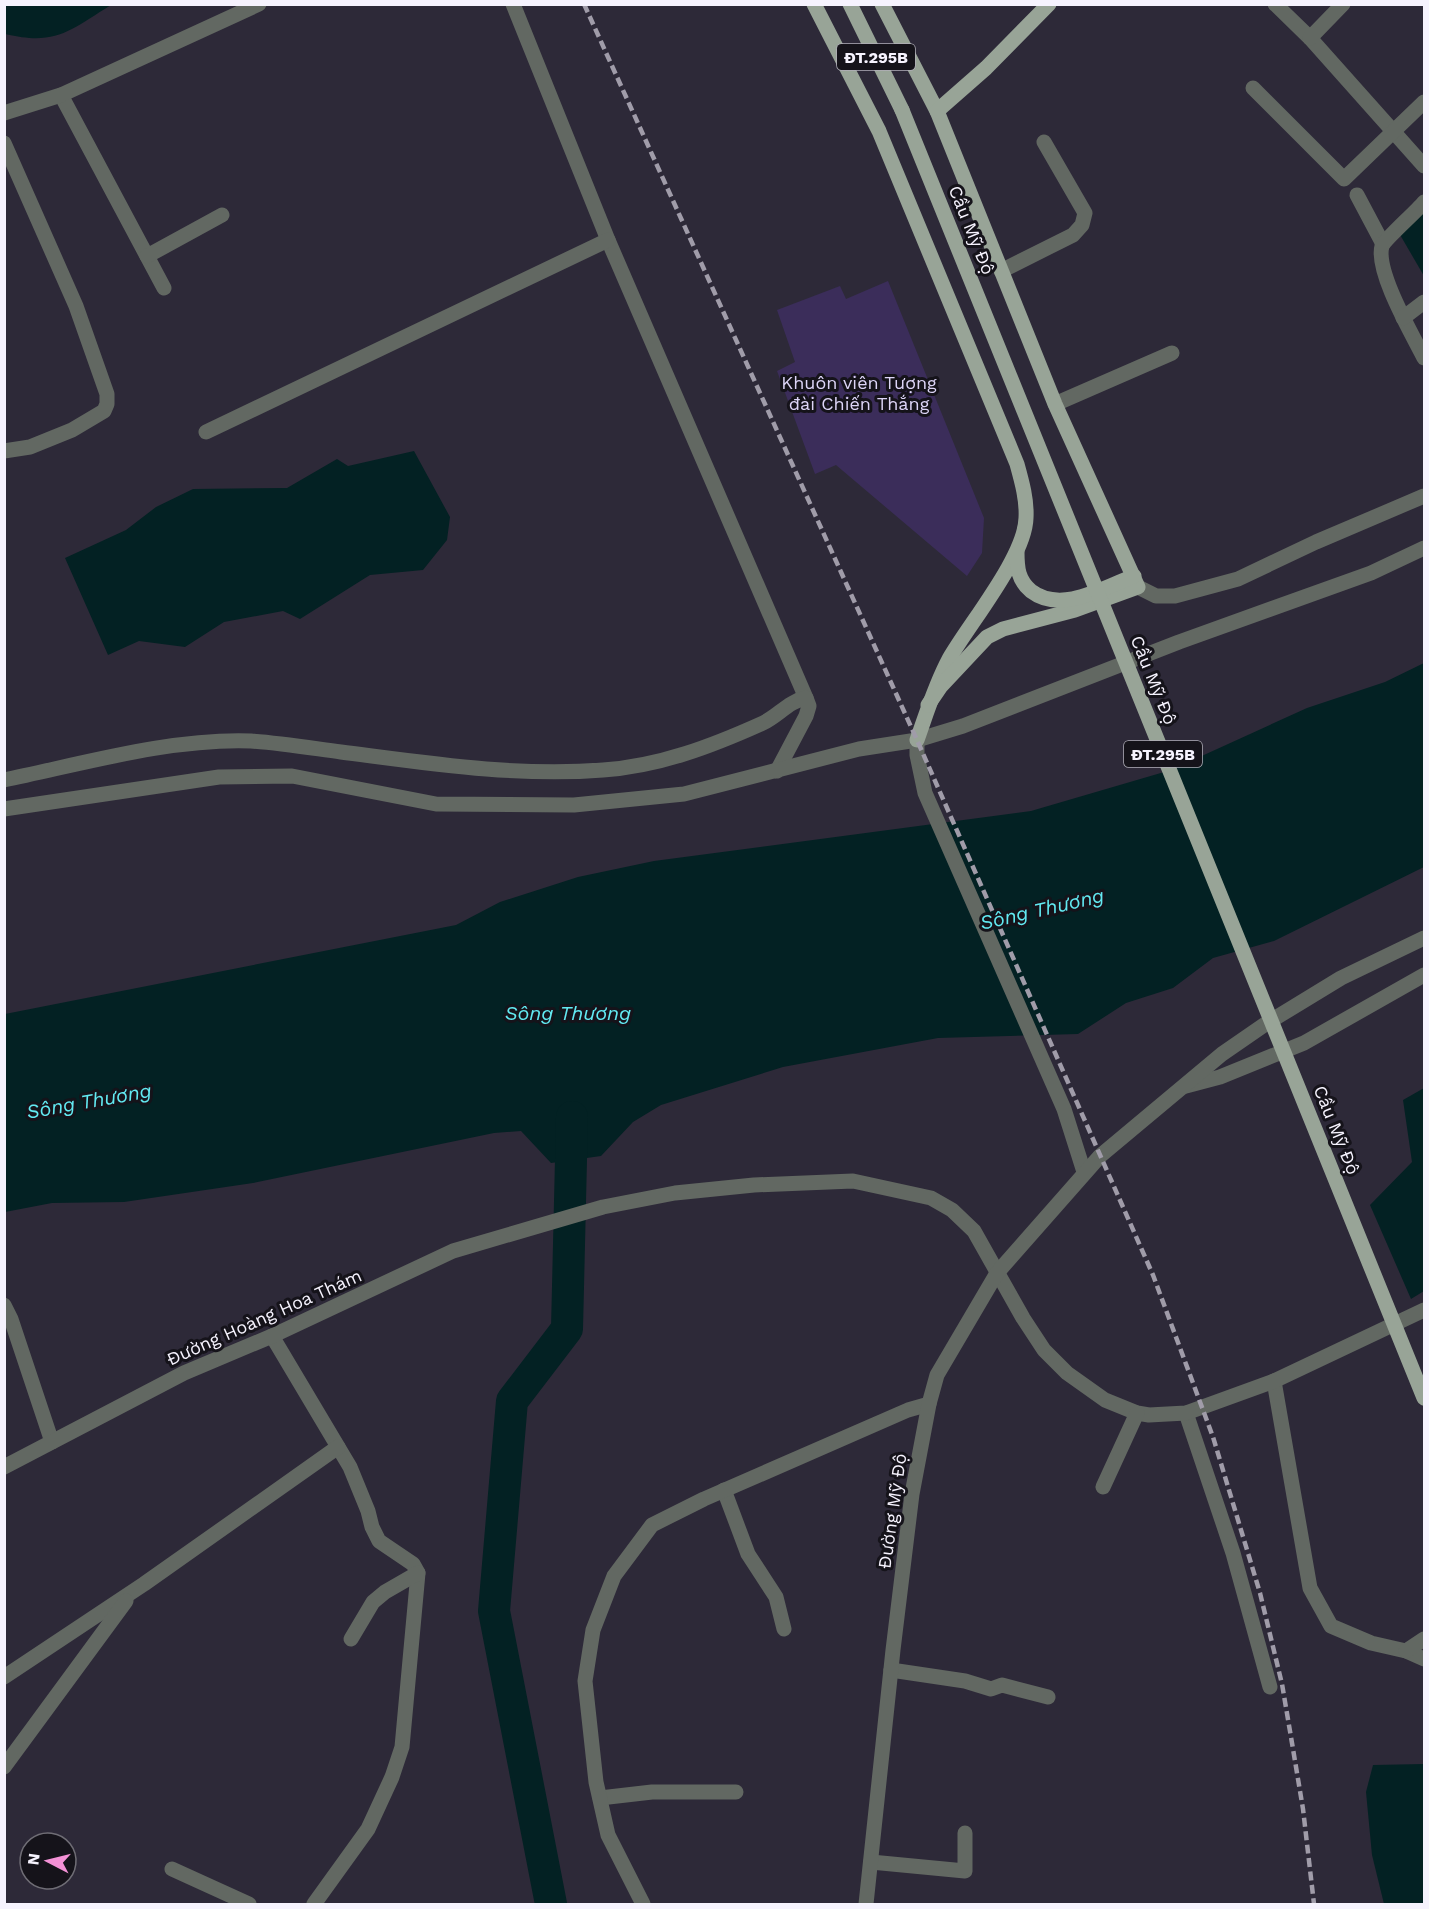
<svg xmlns="http://www.w3.org/2000/svg" width="1429" height="1909" font-family="'Work Sans',sans-serif">
<style>
.green{fill:#3b2d5a}
.water{fill:#032123}
.lines{fill:none;stroke-linecap:round;stroke-linejoin:round}
.river{stroke:#032123;stroke-width:32}
.minor{stroke:#626862;stroke-width:15}
.major{stroke:#98a497;stroke-width:15}
.rail{stroke:#a09ca9;stroke-width:4.5;stroke-dasharray:9 4.5;stroke-linecap:butt}
.major-bridge{stroke:#98a497;stroke-width:15}
.labels{text-anchor:middle;dominant-baseline:central;stroke-width:6;stroke-linejoin:round;paint-order:stroke}
.shield{fill:#15131a;stroke:#b2b0ba;stroke-width:1.5}
.shield-label{font-size:16px;font-weight:bold;fill:#f6f3fe}
.street-label{font-size:18px;fill:#f6f3fe;stroke:#15131a}
.park-label{font-size:18px;fill:#ddd5f7;stroke:#15131a}
.water-label{font-size:20px;font-style:italic;fill:#62eaf2;stroke:#15131a}
</style>
<rect width="100%" height="100%" fill="#2d2938"/>
<polygon class="green" points="888,281 984,518 982,553 967,576 836,465 815,474 777,371 795,362 777,310 840,286 846,299"/>
<g class="water">
<path d="M5 4H111V5C69 31 56 46 5 34Z"/>
<polygon points="1424,204 1424,276 1399,233"/>
<polygon points="414,451 450,517 447,540 423,570 370,575 300,619 283,611 224,622 185,647 139,641 108,655 65,558 126,530 156,507 193,489 287,488 337,459 348,466"/>
<polygon points="1424,663 1424,867 1274,941 1213,958 1173,988 1126,1003 1078,1034 938,1038 783,1067 661,1105 633,1122 601,1156 551,1163 521,1131 494,1133 253,1183 124,1202 52,1203 5,1212 5,1014 456,925 500,902 578,877 654,861 1031,811 1171,770 1307,708 1385,682"/>
<polygon points="1424,1088 1424,1291 1411,1299 1370,1205 1412,1162 1403,1100"/>
<polygon points="1424,1764 1424,1904 1384,1904 1372,1855 1366,1792 1373,1765"/>
</g>
<g class="lines">
<polyline class="river" points="551,1904 494,1611 512,1401 567,1329 572,1117"/>
<g class="minor">
<polyline points="513,4 608,240 806,698"/>
<polyline points="1275,4 1310,38 1424,166"/>
<polyline points="1310,38 1343,4"/>
<polyline points="1253,88 1344,179 1424,102"/>
<polyline points="61,95 164,288"/>
<polyline points="4,113 61,95 259,4"/>
<polyline points="4,143 76,306 107,394 107,404 104,411 72,430 30,447 4,451"/>
<polyline points="1357,195 1383,244"/>
<path d="M1424 202C1417 211 1385 239 1382 246 1375 271 1412 334 1424 358"/>
<polyline points="147,256 222,215"/>
<polyline points="1001,271 1073,235 1082,225 1085,213 1044,142"/>
<polyline points="1403,318 1424,302"/>
<polyline points="1055,404 1172,353"/>
<polyline points="206,432 608,240"/>
<polyline points="1138,587 1156,596 1175,596 1238,579 1316,542 1424,496"/>
<polyline points="917,740 917,755 925,793 1064,1109 1084,1172"/>
<path d="M4 780C82 764 171 738 251 741 281 743 311 748 341 752 427 763 516 777 603 770 660 766 712 746 763 723 778 716 789 701 806 698L809 706 806 716 777 771"/>
<polyline points="4,809 219,777 292,776 436,804 574,805 684,794 859,749 917,740 963,726 1179,642 1371,573 1424,548"/>
<polyline points="1186,1086 1220,1077 1304,1043 1424,975"/>
<polyline points="4,1305 11,1319 52,1442"/>
<polyline points="272,1336 350,1467 368,1511 372,1527 379,1541 413,1564 418,1573 402,1747 392,1777 368,1829 314,1904"/>
<polyline points="1274,1381 1310,1588 1331,1626 1371,1643 1406,1651 1424,1659"/>
<polyline points="1186,1413 1233,1553 1270,1687"/>
<polyline points="4,1467 184,1373 272,1336 453,1251 603,1207 675,1193 754,1185 853,1181 931,1198 952,1210 974,1231 1023,1318 1044,1350 1067,1373 1105,1400 1137,1413 1149,1415 1186,1413 1274,1381 1424,1310"/>
<polyline points="1103,1487 1137,1413"/>
<polyline points="724,1490 748,1554 776,1597 784,1629"/>
<polyline points="351,1639 373,1602 385,1592 418,1573"/>
<polyline points="1406,1651 1424,1639"/>
<polyline points="891,1670 965,1681 991,1689 1002,1685 1048,1697"/>
<polyline points="4,1677 144,1584 338,1447"/>
<polyline points="4,1767 126,1601"/>
<polyline points="600,1798 652,1792 736,1792"/>
<polyline points="871,1862 965,1871 965,1833"/>
<polyline points="172,1869 249,1904"/>
<polyline points="643,1904 608,1835 596,1782 585,1681 593,1630 614,1576 652,1525 704,1499 908,1410 929,1404"/>
<polyline points="866,1904 893,1650 912,1494 929,1404 937,1375 997,1273 1100,1156 1222,1054 1264,1025 1341,978 1424,938"/>
</g>
<g class="major">
<path d="M814 4 879 131 1017 464C1022 482 1027 500 1026 518 1025 557 969 624 949 659 935 685 927 712 917 740"/>
<polyline points="850,4 902,110"/>
<polyline points="882,4 937,111 1055,404 1138,587 1075,610 1003,629 987,637 941,686 928,705"/>
<polyline points="937,111 986,68 1049,4"/>
<path d="M1017 552C1017 568 1018 580 1031 591 1061 614 1103 588 1134 576"/>
</g>
<polyline class="rail" points="584,4 917,740 1153,1275 1213,1437 1260,1593 1282,1684 1292,1743 1303,1809 1314,1904"/>
<polyline class="major-bridge" points="902,110 1424,1398"/>
</g>
<g class="labels">
<g class="shield">
<rect x="837" y="44" width="78" height="26" rx="4.5"/>
<rect x="1124" y="741" width="78" height="26" rx="4.5"/>
</g>
<g class="shield-label">
<text x="876" y="57">ĐT.295B</text>
<text x="1163" y="754">ĐT.295B</text>
</g>
<g class="street-label">
<text transform="translate(972 230) rotate(68)">Cầu Mỹ Độ</text>
<text transform="translate(1154 680) rotate(68)">Cầu Mỹ Độ</text>
<text transform="translate(1337 1130) rotate(68)">Cầu Mỹ Độ</text>
<text transform="translate(264 1317) rotate(-24)">Đường Hoàng Hoa Thám</text>
<text transform="translate(892 1511) rotate(-82)">Đường Mỹ Độ</text>
</g>
<g class="park-label">
<text x="859" y="382">Khuôn viên Tượng<tspan x="859" dy="21">đài Chiến Thắng</tspan></text>
</g>
<g class="water-label">
<text transform="translate(1042 909) rotate(-13)">Sông Thương</text>
<text x="568" y="1013">Sông Thương</text>
<text transform="translate(89 1101) rotate(-10)">Sông Thương</text>
</g>
</g>
<rect width="1429" height="1909" fill="none" stroke="#f6f3fe" stroke-width="12"/>
<g transform="translate(48 1861) rotate(277)"><circle r="28" fill="#15131a" stroke="#6f6d75" stroke-width="1.5"/>
<path d="M0-4.5L10 22L0 15L-10 22Z" fill="#f391d6"/>
<text y="-9" font-size="16" font-weight="bold" text-anchor="middle" fill="#f6f3fe">N</text>
</g>
</svg>
